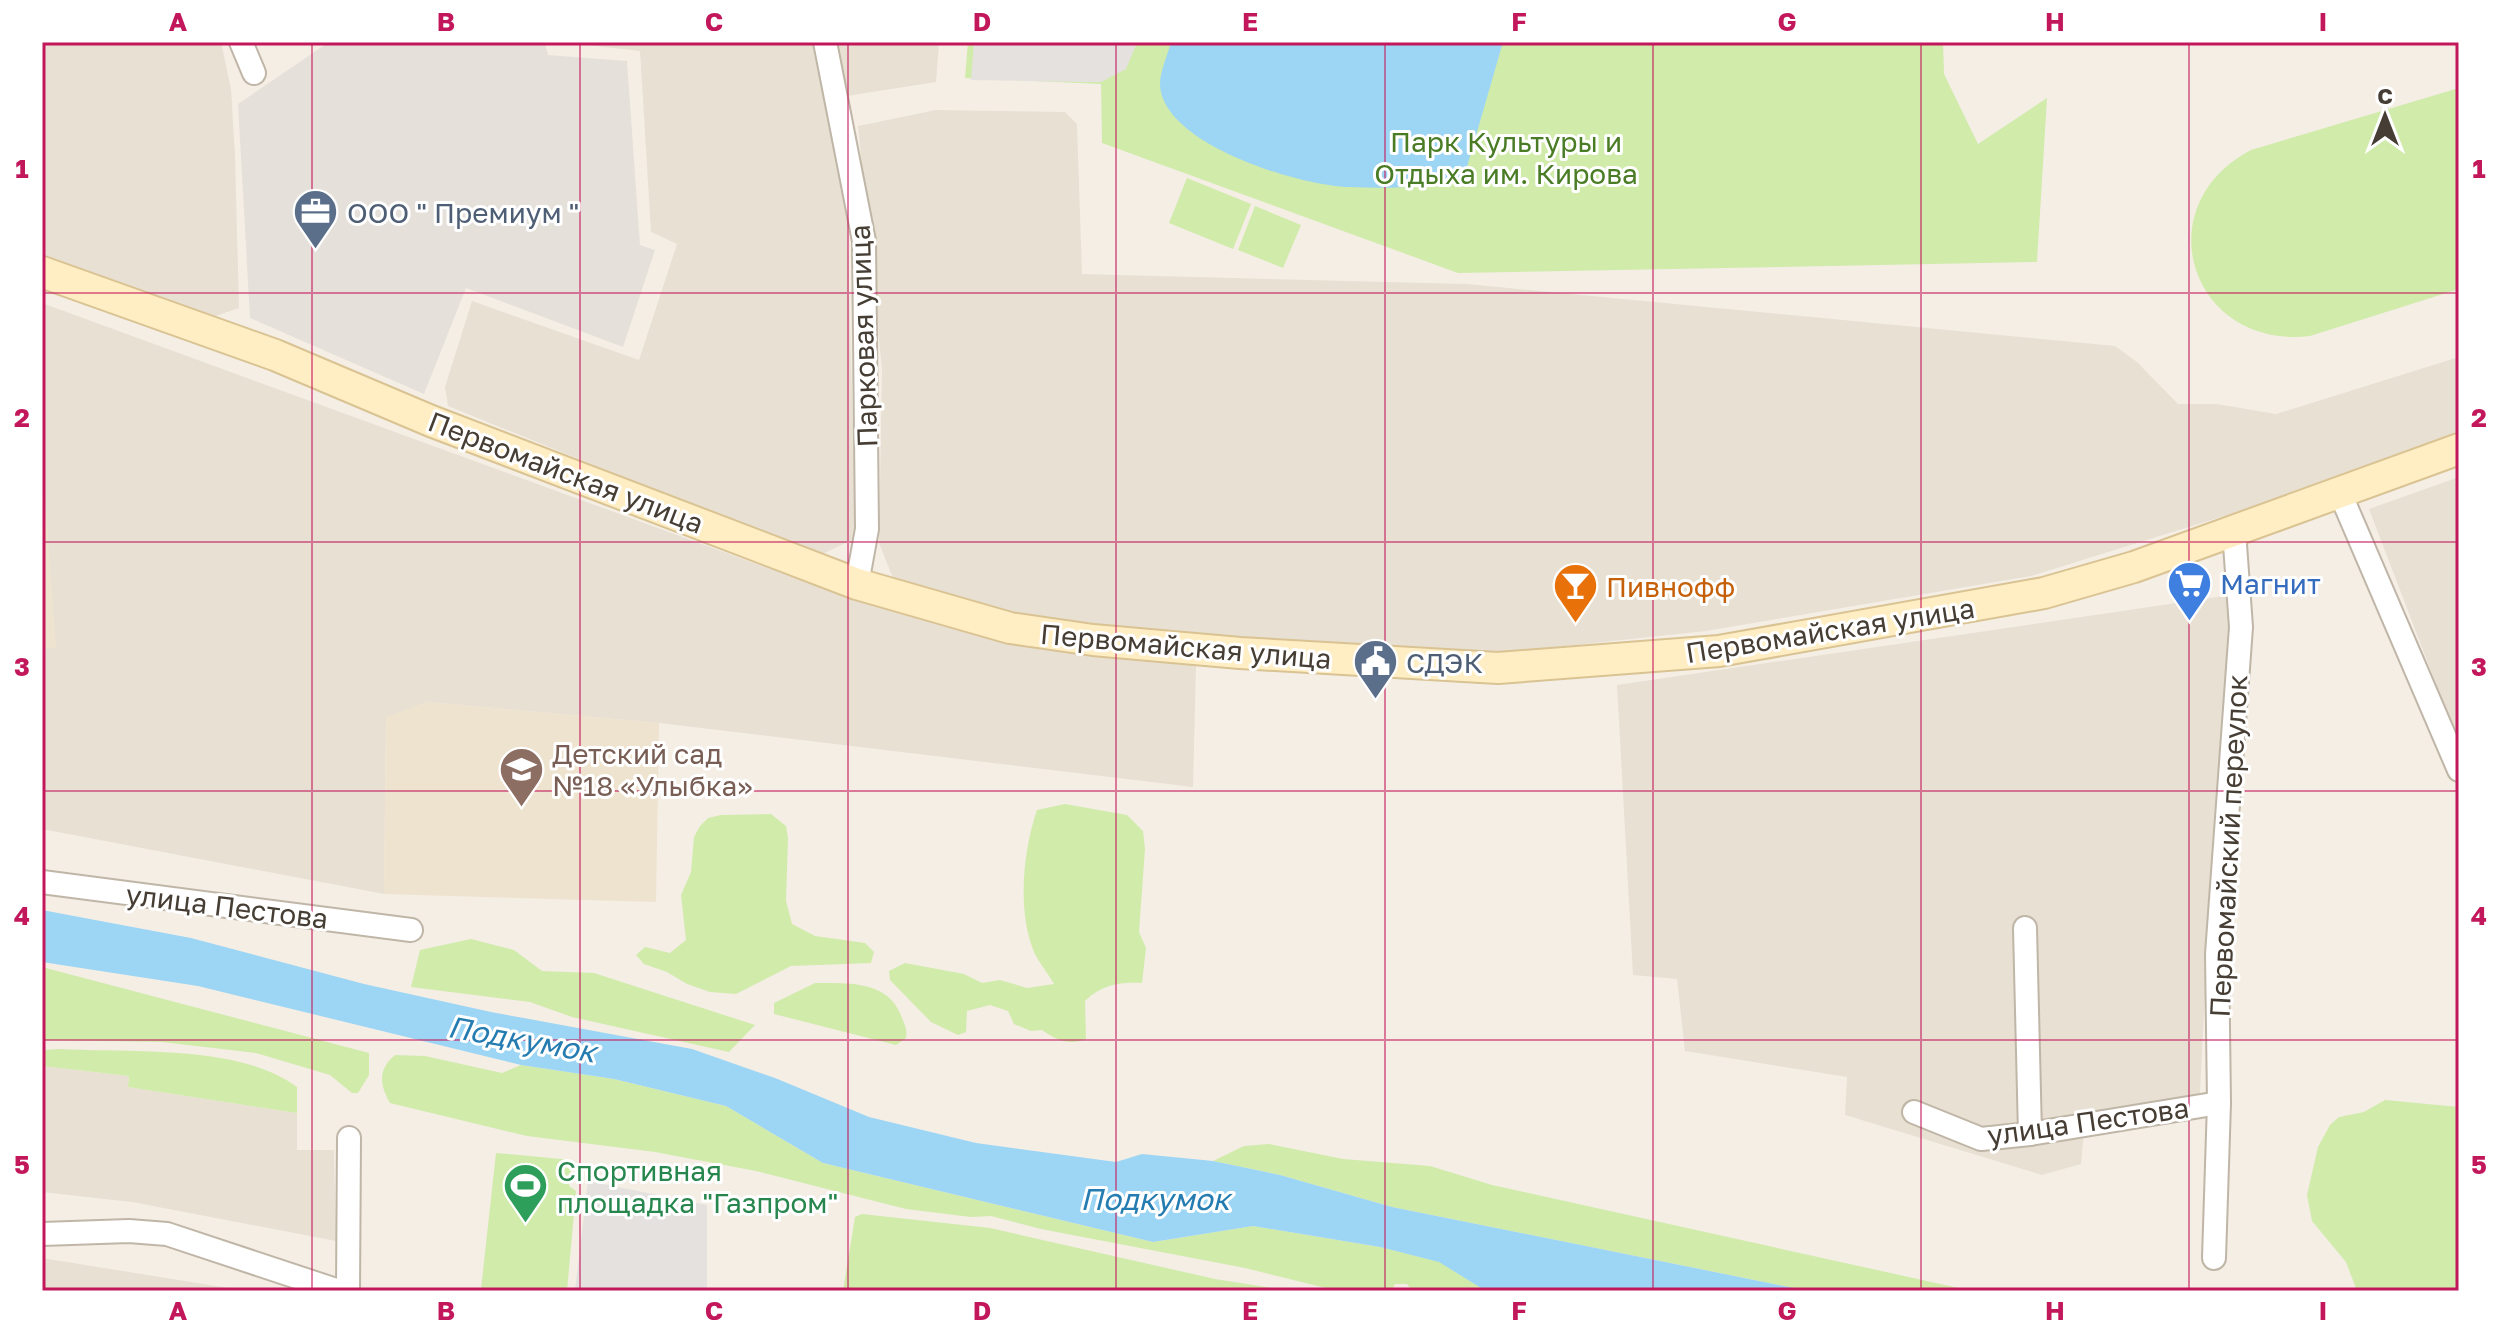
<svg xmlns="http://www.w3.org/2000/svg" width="2501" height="1333" font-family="'Golos Text',sans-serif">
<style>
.residential{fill:#e8e0d3}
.industrial{fill:#e6e0da}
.education{fill:#eee3ce}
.green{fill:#d1ebab}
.parking{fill:#e4e1de}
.water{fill:#9dd5f5}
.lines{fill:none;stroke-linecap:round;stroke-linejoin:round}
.street-casing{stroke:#c0b6a7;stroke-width:26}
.secondary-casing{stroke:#dac393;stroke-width:34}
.street{stroke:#fff;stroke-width:22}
.secondary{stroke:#ffeec4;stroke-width:30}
.grid{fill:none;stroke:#c2185b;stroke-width:2;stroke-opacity:0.55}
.labels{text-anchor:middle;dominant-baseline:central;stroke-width:6;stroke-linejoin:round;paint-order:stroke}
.park-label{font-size:28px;fill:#497c24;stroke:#fff}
.service-label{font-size:28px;fill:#4e5e75;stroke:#fff;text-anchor:start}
.street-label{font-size:28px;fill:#463e34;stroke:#fff}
.shop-label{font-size:28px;fill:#366cbe;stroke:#fff;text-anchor:start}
.food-label{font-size:28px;fill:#c56008;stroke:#fff;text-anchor:start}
.education-label{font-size:28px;fill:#785e54;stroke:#fff;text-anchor:start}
.leisure-label{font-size:28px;fill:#27864d;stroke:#fff;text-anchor:start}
.water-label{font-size:30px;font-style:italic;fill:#257cb1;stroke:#fff}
.neatline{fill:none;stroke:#c2185b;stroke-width:3}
.grid-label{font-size:26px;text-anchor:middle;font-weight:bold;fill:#c2185b}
</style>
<rect width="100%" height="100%" fill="#f4eee5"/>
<g class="residential">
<polygon points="42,42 221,42 231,89 235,155 239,308 207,319 42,263"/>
<polygon points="561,42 812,42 847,215 856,538 818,556 448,406 445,387 472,301 639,360 677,244 651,232 640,51"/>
<polygon points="834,42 939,42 936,82 847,96"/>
<polygon points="936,110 1065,112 1077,124 1082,274 1467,284 2115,346 2137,362 2178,404 2217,404 2276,414 2459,357 2459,431 2237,512 2031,576 1706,631 1490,654 1387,652 1019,620 895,583 879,543 882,369 858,126"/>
<polygon points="42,303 863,603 1028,647 1196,665 1193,787 659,723 427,702 386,718 384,894 42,829"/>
<polygon points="2459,477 2459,744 2369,509"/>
<polygon points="2231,595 2210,891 2199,1112 2084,1132 2081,1164 2042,1175 1845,1115 1847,1077 1685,1051 1677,979 1633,975 1617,685"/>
<polygon points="42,1066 129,1076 128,1087 297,1113 297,1150 334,1150 336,1241 132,1202 42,1192"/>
<polygon points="42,1258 247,1291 42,1291"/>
</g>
<polygon class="industrial" points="329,42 545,42 548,55 627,61 640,245 655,250 623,347 466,288 424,394 250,318 238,104"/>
<g class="education">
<polygon points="42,454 56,648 42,649"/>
<polygon points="427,702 659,723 656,902 384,894 386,717"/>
</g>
<g class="green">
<polygon points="968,42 1943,42 1944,74 1978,144 2047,98 2037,262 1458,273 1102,143 1101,84 965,78"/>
<path d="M2459 88V289L2310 336C2191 350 2144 206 2251 150Z"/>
<polygon points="1187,178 1251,204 1233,249 1169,223"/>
<polygon points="1255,206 1301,225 1283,268 1238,250"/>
<path d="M1065 804 1127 815 1143 831 1145 849 1139 932 1146 948 1142 983C1118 982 1102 985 1085 1001L1086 1039C1070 1046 1056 1040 1042 1030L1031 1031 1014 1024 1008 1011 990 1005 967 1011 966 1032 958 1035 931 1022 890 980 889 971 905 963 964 974 982 983 1000 980 1027 988 1054 984C1048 973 1039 963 1034 952 1017 911 1023 851 1037 810Z"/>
<polygon points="771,814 786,826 788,838 786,901 792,924 815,936 865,943 874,952 871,963 791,966 736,994 710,992 687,984 667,972 644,964 636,955 645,947 670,953 686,940 681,895 691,872 694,837 700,826 708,818 721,815"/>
<polygon points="471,939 514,950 542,971 594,973 755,1025 729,1052 572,1017 530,1002 411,987 420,950"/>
<polygon points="42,967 369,1053 369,1075 358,1093 352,1093 330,1075 256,1053 162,1042 42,1040"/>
<path d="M815 983C845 983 886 980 900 1013 903 1022 908 1028 906 1038L896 1045 774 1014V1003Z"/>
<path d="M60 1049C129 1053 240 1044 297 1087V1113L128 1087 129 1076 42 1066V1050Z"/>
<path d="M395 1055 425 1056 502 1073 521 1065 614 1079 726 1106 823 1163 1153 1242 1253 1226 1380 1247 1440 1262 1486 1291H1412L1407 1284H1395L1391 1291H1338L1245 1268 1041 1229 991 1216 971 1217 906 1209 756 1171 655 1152 527 1136 390 1103C380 1085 377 1070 395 1055Z"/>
<polygon points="2385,1100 2459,1107 2459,1291 2357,1291 2346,1262 2312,1221 2307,1195 2318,1147 2330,1125 2339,1117 2364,1112"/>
<polygon points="1269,1144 1343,1159 1430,1166 1492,1185 1972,1291 1809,1291 1392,1207 1280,1175 1213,1161 1244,1146"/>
<polygon points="496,1153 572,1160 569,1186 576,1191 567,1291 481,1289"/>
<polygon points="862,1214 990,1228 1215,1279 1290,1291 843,1291 855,1217"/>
</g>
<g class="parking">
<polygon points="974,42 1126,42 1137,43 1126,69 1101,82 1083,82 971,80"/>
<polygon points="588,1181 707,1205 707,1291 575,1291"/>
</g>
<g class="water">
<path d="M1171 42H1503L1464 177C1427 188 1388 189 1349 187 1300 186 1161 144 1160 84 1160 71 1168 54 1171 42Z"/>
<polygon points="42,910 191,938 364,984 491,1012 692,1049 775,1078 869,1117 976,1143 1116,1162 1142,1154 1213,1161 1280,1175 1392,1207 1809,1291 1486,1291 1439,1262 1380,1247 1253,1226 1153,1242 823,1163 726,1106 614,1079 521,1065 198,986 42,962"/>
</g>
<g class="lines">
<defs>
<g id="street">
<polyline points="241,42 254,73"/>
<polyline points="825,42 864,241 867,529 857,584"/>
<polyline points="2340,493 2459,770"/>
<polyline points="42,882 411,930"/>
<polyline points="2025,928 2030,1134"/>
<polyline points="1914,1112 1981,1139 2030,1134 2219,1103"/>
<polyline points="42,1234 129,1231 167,1234 339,1291"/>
<polyline points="2214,1258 2219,1103 2217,954 2241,627 2234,531"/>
<polyline points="348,1291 349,1138"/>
</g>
<polyline id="secondary" points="42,272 275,355 431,421 857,584 1010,628 1093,640 1240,653 1498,668 1719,651 2044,593 2134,567 2459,449"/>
</defs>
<use href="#street" class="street-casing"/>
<use href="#secondary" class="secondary-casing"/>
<use href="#street" class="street"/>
<use href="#secondary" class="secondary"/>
</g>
<path class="grid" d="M312 42V1291M580 42V1291M848 42V1291M1116 42V1291M1385 42V1291M1653 42V1291M1921 42V1291M2189 42V1291M42 293H2459M42 542H2459M42 791H2459M42 1040H2459"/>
<defs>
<symbol id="office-pin" viewBox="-11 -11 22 30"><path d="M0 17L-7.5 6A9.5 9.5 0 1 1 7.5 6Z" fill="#5c6f8a" stroke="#fff"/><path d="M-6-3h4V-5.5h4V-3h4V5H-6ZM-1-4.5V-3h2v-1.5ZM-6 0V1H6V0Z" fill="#fff"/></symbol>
<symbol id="supermarket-pin" viewBox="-11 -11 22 30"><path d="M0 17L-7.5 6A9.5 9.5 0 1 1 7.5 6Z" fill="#3f7fe0" stroke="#fff"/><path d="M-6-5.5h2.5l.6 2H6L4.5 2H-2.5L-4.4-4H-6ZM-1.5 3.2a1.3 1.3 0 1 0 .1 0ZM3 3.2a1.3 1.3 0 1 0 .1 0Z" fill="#fff"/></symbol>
<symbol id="bar-pin" viewBox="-11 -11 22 30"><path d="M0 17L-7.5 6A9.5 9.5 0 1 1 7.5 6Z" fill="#e8710a" stroke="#fff"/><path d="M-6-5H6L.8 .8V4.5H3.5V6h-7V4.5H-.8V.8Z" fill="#fff"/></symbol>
<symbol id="civic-pin" viewBox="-11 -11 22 30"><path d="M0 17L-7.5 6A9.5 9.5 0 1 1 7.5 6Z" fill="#5c6f8a" stroke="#fff"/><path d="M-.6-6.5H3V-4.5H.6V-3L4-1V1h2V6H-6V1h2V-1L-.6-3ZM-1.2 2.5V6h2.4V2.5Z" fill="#fff"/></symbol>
<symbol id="school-pin" viewBox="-11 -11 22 30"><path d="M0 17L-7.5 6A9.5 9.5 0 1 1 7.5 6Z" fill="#8d6e63" stroke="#fff"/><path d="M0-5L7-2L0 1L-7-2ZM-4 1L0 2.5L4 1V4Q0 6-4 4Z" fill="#fff"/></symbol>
<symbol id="stadium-pin" viewBox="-11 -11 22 30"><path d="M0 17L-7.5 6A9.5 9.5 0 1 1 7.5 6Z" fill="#2e9e5b" stroke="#fff"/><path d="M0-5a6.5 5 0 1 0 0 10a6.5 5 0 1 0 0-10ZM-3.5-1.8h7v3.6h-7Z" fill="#fff"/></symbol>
</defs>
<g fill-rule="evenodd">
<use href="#office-pin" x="290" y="186" width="51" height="69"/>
<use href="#supermarket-pin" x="2164" y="558" width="51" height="69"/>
<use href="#bar-pin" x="1550" y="560" width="51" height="69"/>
<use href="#civic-pin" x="1350" y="636" width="51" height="69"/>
<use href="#school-pin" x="496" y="744" width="51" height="69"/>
<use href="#stadium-pin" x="500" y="1160" width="51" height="69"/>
</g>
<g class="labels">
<g class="park-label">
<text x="1506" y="141">Парк Культуры и<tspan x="1506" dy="32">Отдыха им. Кирова</tspan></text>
</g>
<g class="service-label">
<text x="347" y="212">ООО " Премиум "</text>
<text x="1406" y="662">СДЭК</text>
</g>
<g class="street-label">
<text transform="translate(863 336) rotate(-92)">Парковая улица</text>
<text transform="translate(566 472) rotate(21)">Первомайская улица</text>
<text transform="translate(1830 630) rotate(-9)">Первомайская улица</text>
<text transform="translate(1186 646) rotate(5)">Первомайская улица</text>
<text transform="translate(2228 846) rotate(-87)">Первомайский переулок</text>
<text transform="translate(227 906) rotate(7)">улица Пестова</text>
<text transform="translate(2088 1121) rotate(-8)">улица Пестова</text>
</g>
<g class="shop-label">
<text x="2220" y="583">Магнит</text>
</g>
<g class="food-label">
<text x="1606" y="586">Пивнофф</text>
</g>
<g class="education-label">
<text x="552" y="753">Детский сад<tspan x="552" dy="32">№18 «Улыбка»</tspan></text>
</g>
<g class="leisure-label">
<text x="557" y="1170">Спортивная<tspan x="557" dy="32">площадка "Газпром"</tspan></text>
</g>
<g class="water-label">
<text transform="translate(522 1039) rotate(10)">Подкумок</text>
<text x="1155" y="1199">Подкумок</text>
</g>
</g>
<rect width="2501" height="1333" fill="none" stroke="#ffffff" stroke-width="88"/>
<g transform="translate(2385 116)" stroke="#ffffff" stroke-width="6" paint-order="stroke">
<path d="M0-6L14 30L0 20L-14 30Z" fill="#463e34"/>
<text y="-12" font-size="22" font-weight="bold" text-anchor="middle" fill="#463e34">С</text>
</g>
<rect x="44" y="44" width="2413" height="1245" class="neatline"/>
<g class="grid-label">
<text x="178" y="31">A</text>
<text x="446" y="31">B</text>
<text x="714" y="31">C</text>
<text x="982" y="31">D</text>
<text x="1250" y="31">E</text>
<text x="1519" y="31">F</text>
<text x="1787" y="31">G</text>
<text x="2055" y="31">H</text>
<text x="2323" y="31">I</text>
<text x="22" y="178">1</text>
<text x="2479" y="178">1</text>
<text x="22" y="427">2</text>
<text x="2479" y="427">2</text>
<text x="22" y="676">3</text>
<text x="2479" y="676">3</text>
<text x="22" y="925">4</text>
<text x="2479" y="925">4</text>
<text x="22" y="1174">5</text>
<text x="2479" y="1174">5</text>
<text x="178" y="1320">A</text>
<text x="446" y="1320">B</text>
<text x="714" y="1320">C</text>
<text x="982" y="1320">D</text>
<text x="1250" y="1320">E</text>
<text x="1519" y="1320">F</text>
<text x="1787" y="1320">G</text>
<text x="2055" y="1320">H</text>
<text x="2323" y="1320">I</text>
</g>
</svg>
